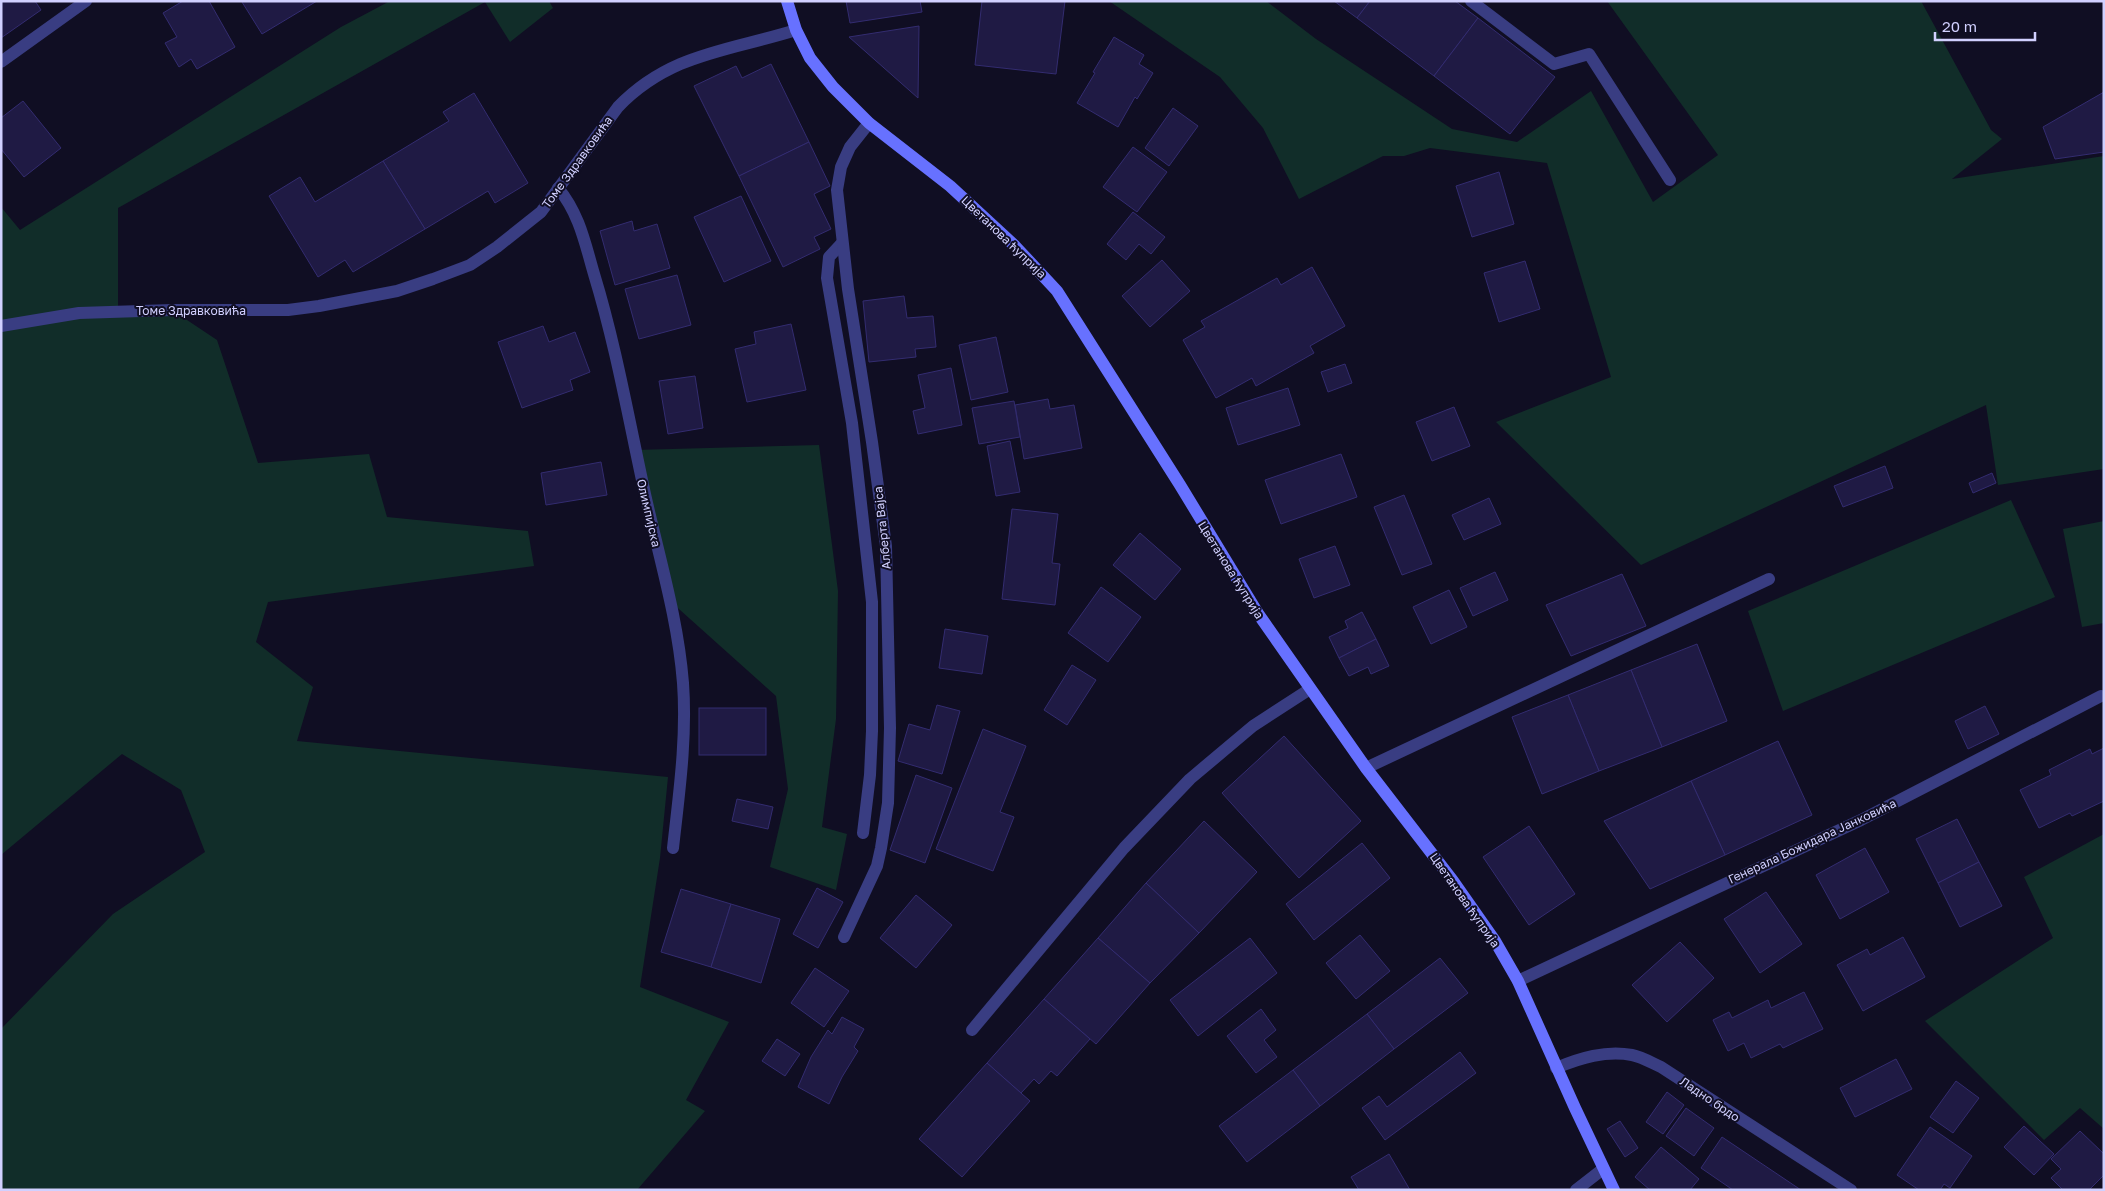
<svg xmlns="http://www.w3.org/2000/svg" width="2105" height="1191" font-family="'Golos Text',sans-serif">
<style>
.green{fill:#112d29}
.building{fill:#1f1a44;stroke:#332c70}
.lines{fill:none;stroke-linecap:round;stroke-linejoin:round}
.lane{stroke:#393d82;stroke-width:12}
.street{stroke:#393d82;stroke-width:12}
.secondary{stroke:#6771ff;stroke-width:12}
.labels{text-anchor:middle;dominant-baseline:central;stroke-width:4;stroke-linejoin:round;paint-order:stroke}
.street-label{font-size:12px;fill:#d1d0ff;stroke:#100e23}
</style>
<rect width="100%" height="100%" fill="#100e23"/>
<g class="green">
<polygon points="390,1 549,1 553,8 510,42 485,2 118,208 118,311 172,310 217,340 258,463 369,454 387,517 528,531 534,566 268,602 256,642 313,687 297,741 668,777 660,858 640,987 729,1022 686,1100 705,1111 637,1190 1,1190 1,1029 113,914 205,852 181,790 122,754 1,855 1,207 20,230 341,27"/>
<polygon points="1109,1 1266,1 1316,39 1452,129 1517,142 1591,91 1653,202 1718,155 1607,1 1921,1 1991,130 2002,139 1952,179 2104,156 2104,469 1998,485 1986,405 1641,565 1496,422 1611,377 1547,163 1430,148 1404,156 1383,156 1299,199 1263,128 1220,77"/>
<polygon points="819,445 838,591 836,719 822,827 847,834 836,890 770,867 788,789 776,696 670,601 635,450"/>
<polygon points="2011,500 2055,597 1783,711 1748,611"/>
<polygon points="2104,521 2104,623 2082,627 2063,529"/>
<polygon points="2104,834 2104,1129 2080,1108 2044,1140 1925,1021 2053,938 2024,877"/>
</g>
<g class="building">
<polygon points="1,1 35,1 41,10 1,38"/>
<polygon points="183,1 209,1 235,47 197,69 191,59 179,67 165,43 177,37 163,13"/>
<polygon points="243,1 317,1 262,34 242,2"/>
<polygon points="846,1 920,1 922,12 850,23"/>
<polygon points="982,1 1065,1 1056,74 975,65"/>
<polygon points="1334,1 1370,1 1357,18"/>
<polygon points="1370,1 1455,1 1478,18 1434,76 1357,18"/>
<polygon points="1478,18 1555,77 1510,134 1434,76"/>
<polygon points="919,26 918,98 849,37"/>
<polygon points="1114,37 1144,55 1139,64 1153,73 1137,99 1135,97 1118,127 1077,103 1095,73 1093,72"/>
<polygon points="771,64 809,142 739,176 694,86 736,66 742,78"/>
<polygon points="2104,92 2104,152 2055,159 2043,127"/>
<polygon points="474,93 528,183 495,203 488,191 425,229 383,161 449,121 443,112"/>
<polygon points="23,101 61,148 24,177 1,149 1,118"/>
<polygon points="1173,108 1198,126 1169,166 1145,148"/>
<polygon points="809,142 830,186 814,194 831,229 814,237 820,249 783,267 739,176"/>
<polygon points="1133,147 1167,172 1137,212 1103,187"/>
<polygon points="383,161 425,229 353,272 345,260 318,277 269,196 300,177 315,202"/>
<polygon points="1499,172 1514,224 1472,237 1456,186"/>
<polygon points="741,196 771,261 724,282 694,217"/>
<polygon points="1133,212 1165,237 1151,254 1139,244 1126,260 1107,244"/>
<polygon points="632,221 634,231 657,224 670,268 615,285 600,231"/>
<polygon points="1162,260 1190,291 1150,327 1122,296"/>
<polygon points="1525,261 1540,309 1499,322 1484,273"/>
<polygon points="1312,267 1345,326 1310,346 1314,353 1256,386 1252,378 1216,398 1183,340 1205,327 1201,321 1277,278 1281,285"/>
<polygon points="677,275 691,325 639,339 625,289"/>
<polygon points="904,296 907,318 933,316 936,347 915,349 916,357 869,362 863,301"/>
<polygon points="791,324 806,390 747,402 735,349 756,344 754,332"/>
<polygon points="543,326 549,342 575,332 590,372 570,380 573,390 522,408 498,342"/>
<polygon points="996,337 1008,392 971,400 959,345"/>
<polygon points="1345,364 1352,383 1328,392 1321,372"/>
<polygon points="951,368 962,425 918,434 913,411 925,408 918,375"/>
<polygon points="695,376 703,428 668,434 659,381"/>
<polygon points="1288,388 1300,425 1238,445 1226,408"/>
<polygon points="1048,399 1050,409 1074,405 1082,448 1024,459 1015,405"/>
<polygon points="1014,401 1020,437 979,444 972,408"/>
<polygon points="1454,407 1470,446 1432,461 1416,422"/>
<polygon points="1010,441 1020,492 996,496 987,446"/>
<polygon points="1341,454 1357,497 1281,524 1265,480"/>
<polygon points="601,462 607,495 546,505 541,473"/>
<polygon points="1885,466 1893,488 1843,507 1834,486"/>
<polygon points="1992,473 1996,483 1973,493 1969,483"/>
<polygon points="1404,495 1432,564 1402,575 1374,507"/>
<polygon points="1489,498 1501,524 1464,540 1452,515"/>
<polygon points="1012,509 1058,514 1052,563 1060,564 1055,605 1002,599"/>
<polygon points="1140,533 1181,569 1155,600 1113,565"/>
<polygon points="1335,546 1350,585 1314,598 1299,559"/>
<polygon points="1495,572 1508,600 1473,616 1460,588"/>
<polygon points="1622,574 1646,626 1571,656 1546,605"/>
<polygon points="1101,587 1141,617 1108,662 1068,633"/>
<polygon points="1449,590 1467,627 1431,644 1413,607"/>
<polygon points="1362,612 1376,639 1339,658 1329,637 1348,628 1345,621"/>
<polygon points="945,629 988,636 982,674 939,668"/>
<polygon points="1376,639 1389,666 1371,674 1368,667 1349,676 1339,658"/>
<polygon points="1697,644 1727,721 1662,747 1631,670"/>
<polygon points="1072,665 1096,680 1067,725 1044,710"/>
<polygon points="1631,670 1662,747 1599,771 1568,695"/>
<polygon points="1568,695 1599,771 1542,794 1512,717"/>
<polygon points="937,705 960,711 942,774 898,761 909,724 930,730"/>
<polygon points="1985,706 1999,734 1968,749 1955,721"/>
<rect x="699" y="708" width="67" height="47"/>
<polygon points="983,729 1026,746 1000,812 1014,817 993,871 936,849"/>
<polygon points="1284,736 1361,821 1299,878 1222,793"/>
<polygon points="1778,741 1812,815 1725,855 1691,781"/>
<polygon points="2104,748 2104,801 2072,816 2070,813 2039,828 2020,790 2051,775 2049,770 2090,749 2092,754"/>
<polygon points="916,775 952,788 925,863 890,850"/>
<polygon points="1691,781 1725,855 1650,889 1604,821"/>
<polygon points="737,799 773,807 768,829 732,821"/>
<polygon points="1957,819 1979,862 1938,883 1916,839"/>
<polygon points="1204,821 1257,872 1199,933 1146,883"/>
<polygon points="1529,826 1575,894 1529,925 1483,857"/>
<polygon points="1362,843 1390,878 1314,940 1286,904"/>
<polygon points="1865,848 1889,892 1840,919 1816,875"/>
<polygon points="1979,862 2002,906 1960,927 1938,883"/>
<polygon points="1146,883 1199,933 1150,983 1098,938"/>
<polygon points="817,888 843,902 818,948 793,934"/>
<polygon points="681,889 731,904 711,967 661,952"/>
<polygon points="1766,892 1802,944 1760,973 1724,919"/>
<polygon points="916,895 952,925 916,968 880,938"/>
<polygon points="731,904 780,919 761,983 711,967"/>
<polygon points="1360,935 1390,971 1356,999 1326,963"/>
<polygon points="1903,937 1925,977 1863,1011 1837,965 1867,949 1870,955"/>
<polygon points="1098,938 1150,983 1096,1044 1044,999"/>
<polygon points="1250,938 1277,973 1198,1036 1170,1000"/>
<polygon points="1680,942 1714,978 1667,1022 1632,985"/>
<polygon points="1440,958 1468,993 1394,1049 1367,1014"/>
<polygon points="815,968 849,991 824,1027 791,1003"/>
<polygon points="1804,992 1823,1029 1783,1048 1780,1044 1751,1058 1744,1043 1728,1051 1713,1020 1729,1012 1732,1018 1768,1000 1771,1008"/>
<polygon points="1044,999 1090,1039 1057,1076 1051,1071 1039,1084 1034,1079 1021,1093 987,1063"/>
<polygon points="1261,1009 1276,1030 1264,1040 1277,1057 1256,1073 1227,1036"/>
<polygon points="1367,1014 1394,1049 1320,1106 1293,1070"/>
<polygon points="842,1017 864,1029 854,1047 858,1051 842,1077 829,1104 798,1087 811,1057 828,1030 832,1034"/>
<polygon points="777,1039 800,1054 785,1076 762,1061"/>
<polygon points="1460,1052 1476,1073 1385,1140 1362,1108 1379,1096 1387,1107"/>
<polygon points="1896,1059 1912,1089 1855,1117 1840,1088"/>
<polygon points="987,1063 1030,1101 962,1177 919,1139"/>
<polygon points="1293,1070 1320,1106 1247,1162 1219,1126"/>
<polygon points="1956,1081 1979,1098 1953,1133 1930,1117"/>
<polygon points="1667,1092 1684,1105 1663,1134 1646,1122"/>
<polygon points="1686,1108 1714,1128 1694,1156 1666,1136"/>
<polygon points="1620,1121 1638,1148 1625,1157 1607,1129"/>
<polygon points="2024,1126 2054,1154 2034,1175 2004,1147"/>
<polygon points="1930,1127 1972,1156 1950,1188 1944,1184 1940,1190 1919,1190 1897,1175"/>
<polygon points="2080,1131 2104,1154 2104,1175 2089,1190 2063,1190 2051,1178 2061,1169 2051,1159"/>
<polygon points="1722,1137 1801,1190 1733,1190 1701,1168"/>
<polygon points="1661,1147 1699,1179 1690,1190 1650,1190 1635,1177"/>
<polygon points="1389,1154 1410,1190 1359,1190 1351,1177"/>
</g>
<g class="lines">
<g class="lane">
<polyline points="1471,1 1554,64 1589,54 1670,180"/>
<polyline points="1,62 86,1"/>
<polyline points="842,243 829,257 827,278 852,423 872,602 872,731 870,775 863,833"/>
<polyline points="1366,768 1769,579"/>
<polyline points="972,1030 1124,848 1190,779 1253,726 1310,689"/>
</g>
<g class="street">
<path d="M558 188C579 213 585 243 594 274 616 346 629 421 645 494 659 557 678 619 683 683 687 738 679 794 673 848"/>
<path d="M1 326 79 313 172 310H288L319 306 397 291 433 279 470 265 497 247 541 212 618 107C670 53 729 51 796 30"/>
<polyline points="844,937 877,866 881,848 888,803 890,728 886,546 872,442 848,289 837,190 841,167 850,147 869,123"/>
<polyline points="1518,981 1861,820 2101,696"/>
<path d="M1556 1068C1580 1058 1606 1050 1632 1055 1642 1057 1652 1063 1661 1067L1851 1190"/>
<polyline points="1576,1190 1603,1169"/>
</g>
<polyline class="secondary" points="787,1 796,30 810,58 833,87 869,123 950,186 1015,246 1057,291 1180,485 1259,615 1366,768 1453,881 1495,941 1518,981 1575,1108 1614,1190"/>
</g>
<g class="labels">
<g class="street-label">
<text transform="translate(577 162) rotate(-54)">Томе Здравковића</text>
<text transform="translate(1004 237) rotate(44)">Цветанова ћуприја</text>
<text x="191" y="310">Томе Здравковића</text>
<text transform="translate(649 513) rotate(77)">Олимпијска</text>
<text transform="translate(882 528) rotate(-96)">Алберта Вајса</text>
<text transform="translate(1231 570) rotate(58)">Цветанова ћуприја</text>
<text transform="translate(1812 841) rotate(-25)">Генерала Божидара Јанковића</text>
<text transform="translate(1465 900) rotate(55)">Цветанова ћуприја</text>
<text transform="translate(1710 1099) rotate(34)">Ладно брдо</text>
</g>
</g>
<rect width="2105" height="1191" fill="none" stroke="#d1d0ff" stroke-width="5"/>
<path d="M1935 32v8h100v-8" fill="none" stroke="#d1d0ff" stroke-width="2.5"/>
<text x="1942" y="32" font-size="15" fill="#d1d0ff" stroke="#100e23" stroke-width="4" paint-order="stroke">20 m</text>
</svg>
